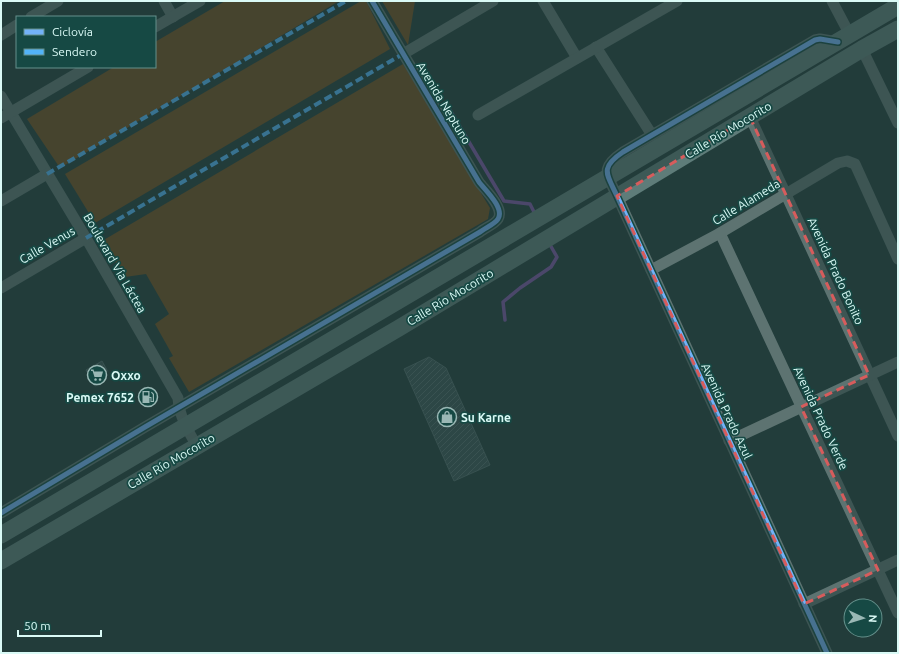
<svg xmlns="http://www.w3.org/2000/svg" width="899" height="654" font-family="Ubuntu,sans-serif">
<style>
.grass{fill:#724e20}
.lines{fill:none;stroke-linecap:round;stroke-linejoin:round}
.stream{stroke:#7c55a5;stroke-width:3.5}
.building{fill:url(#building-hatch);stroke:#516a6a}
.minor{stroke:#5d7371;stroke-width:11}
.primary{stroke:#5e7c79;stroke-width:17}
.quiet{stroke:#52b3f8;stroke-width:4;stroke-dasharray:8 4;stroke-linecap:butt}
.cycleway-casing{stroke:#164944;stroke-width:8}
.cycleway{stroke:#73b2f8;stroke-width:5}
.marked{fill:none;stroke:#d75c5c;stroke-width:3;stroke-dasharray:8 5;stroke-linejoin:round}
.labels{text-anchor:middle;dominant-baseline:central;stroke-width:3.5;stroke-linejoin:round;paint-order:stroke}
.street-label{font-size:12px;fill:#dafaf6;stroke:#164944}
.poi-label{font-size:12px;font-weight:bold;fill:#dafaf6;stroke:#164944;text-anchor:start}
</style>
<defs>
<pattern id="building-hatch" width="6" height="6" patternUnits="userSpaceOnUse"><rect width="6" height="6" fill="#3a5454"/><path d="M-1 1l2-2M0 6l6-6M5 7l2-2" fill="none" stroke="#566e6d"/></pattern>
</defs>
<rect width="100%" height="100%" fill="#223d3b"/>
<g class="grass">
<polygon points="225,1 339,1 60,168 27,119 114,67 155,67 155,42"/>
<polygon points="361,1 366,1 390,49 95,223 65,174"/>
<polygon points="382,1 415,1 408,45"/>
<polygon points="403,64 490,208 488,219 189,392 169,358 173,356 155,324 169,314 146,274 125,277 102,241"/>
</g>
<g class="lines">
<g class="stream">
<polyline points="450,110 504,201 530,204 535,214"/>
<polyline points="505,320 503,302 520,288 551,267 557,257 549,243"/>
</g>
</g>
<g class="building">
<polygon points="429,357 446,368 490,465 454,481 404,369"/>
<polygon points="102,361 107,370 105,381 95,386 86,370"/>
</g>
<g class="lines">
<g class="minor">
<polyline points="164,1 173,17"/>
<polyline points="543,1 577,58"/>
<polyline points="832,1 850,35"/>
<polyline points="31,17 58,1"/>
<polyline points="155,27 200,1"/>
<polyline points="1,35 17,25"/>
<polyline points="596,47 652,135"/>
<polyline points="862,49 898,123"/>
<polyline points="403,54 493,1"/>
<path d="M1 96 86 238 178 398C179 416 188 431 197 446"/>
<polyline points="478,115 677,1"/>
<polyline points="750,117 898,436"/>
<polyline points="1,118 88,67"/>
<polyline points="1,201 47,174"/>
<polyline points="720,233 898,613"/>
<polyline points="651,270 720,233 838,163 847,161 855,164 898,259"/>
<polyline points="1,288 86,238"/>
<polyline points="729,441 898,362"/>
<path d="M1 513 145 427 480 232C485 228 495 224 498 219 505 208 485 190 479 182L372 1"/>
<polyline points="804,604 898,560"/>
<path d="M827 653 617 196C607 174 599 168 623 152L815 40 820 39 838 42"/>
</g>
<g class="primary">
<polyline points="1,535 898,6"/>
<polyline points="1,561 399,328 862,49 898,29"/>
</g>
<g class="quiet">
<polyline points="47,174 346,1"/>
<polyline points="86,238 403,54"/>
</g>
<defs>
<g id="cycleway">
<path d="M1 513 145 427 480 232C485 228 495 224 498 219 505 208 485 190 479 182L372 1"/>
<path d="M827 653 617 196C607 174 599 168 623 152L815 40 820 39 838 42"/>
</g>
</defs>
<use href="#cycleway" class="cycleway-casing"/>
<use href="#cycleway" class="cycleway"/>
</g>
<path d="M0 0H899V654H0ZM750 117 869 375 801 407 878 570 804 604 617 196Z" fill="#223d3b" fill-opacity=".55" fill-rule="evenodd"/>
<path class="marked" d="M750 117 869 375 801 407 878 570 804 604 617 196Z"/>
<defs>
<symbol id="supermarket-ring" viewBox="-11 -11 22 22"><circle r="9.5" fill="#164944" stroke="#9ab8b5" stroke-width="1.5"/><path d="M-6-5.5h2.5l.6 2H6L4.5 2H-2.5L-4.4-4H-6ZM-1.5 3.2a1.3 1.3 0 1 0 .1 0ZM3 3.2a1.3 1.3 0 1 0 .1 0Z" fill="#9ab8b5"/></symbol>
<symbol id="fuel-ring" viewBox="-11 -11 22 22"><circle r="9.5" fill="#164944" stroke="#9ab8b5" stroke-width="1.5"/><path d="M-5.5-6h7V0h2V4h1.3V-2.5L3-4.5l.8-.8L6-3V5H2.5V1h-1V6h-7ZM-4.2-4.7v3.2H.2V-4.7Z" fill="#9ab8b5"/></symbol>
<symbol id="shop-ring" viewBox="-11 -11 22 22"><circle r="9.5" fill="#164944" stroke="#9ab8b5" stroke-width="1.5"/><path d="M-5-2.5h2.3a2.7 3.5 0 0 1 5.4 0H5L5.5 6h-11ZM-1.5-2.5h3a1.5 2.3 0 0 0-3 0Z" fill="#9ab8b5"/></symbol>
</defs>
<g fill-rule="evenodd">
<use href="#supermarket-ring" x="86" y="364" width="22" height="22"/>
<use href="#fuel-ring" x="137" y="386" width="22" height="22"/>
<use href="#shop-ring" x="436" y="406" width="22" height="22"/>
</g>
<g class="labels">
<g class="street-label">
<text transform="translate(444 103) rotate(59)">Avenida Neptuno</text>
<text transform="translate(728 130) rotate(-31)">Calle Río Mocorito</text>
<text transform="translate(746 202) rotate(-31)">Calle Alameda</text>
<text transform="translate(47 245) rotate(-30)">Calle Venus</text>
<text transform="translate(115 263) rotate(60)">Boulevard Vía Láctea</text>
<text transform="translate(836 271) rotate(65)">Avenida Prado Bonito</text>
<text transform="translate(450 297) rotate(-31)">Calle Río Mocorito</text>
<text transform="translate(727 411) rotate(65)">Avenida Prado Azul</text>
<text transform="translate(821 418) rotate(65)">Avenida Prado Verde</text>
<text transform="translate(171 461) rotate(-30)">Calle Río Mocorito</text>
</g>
<g class="poi-label">
<text x="111" y="375">Oxxo</text>
<text x="134" y="397" text-anchor="end">Pemex 7652</text>
<text x="461" y="417">Su Karne</text>
</g>
</g>
<rect width="899" height="654" fill="none" stroke="#dafaf6" stroke-width="4"/>
<rect x="16" y="16" width="140" height="52" fill="#164944" stroke="#64908b"/>
<rect x="24" y="29" width="20" height="6" fill="#73b2f8" stroke="#64908b"/>
<text x="52" y="36" font-size="12" fill="#dafaf6">Ciclovía</text>
<rect x="24" y="49" width="20" height="6" fill="#52b3f8" stroke="#64908b"/>
<text x="52" y="56" font-size="12" fill="#dafaf6">Sendero</text>
<g transform="translate(863 618) rotate(94)"><circle r="19" fill="#164944" stroke="#64908b"/>
<path d="M0-3L7 15L0 10L-7 15Z" fill="#9ab8b5"/>
<text y="-6" font-size="11" font-weight="bold" text-anchor="middle" fill="#dafaf6">N</text>
</g>
<path d="M18 630v6h83v-6" fill="none" stroke="#dafaf6" stroke-width="2"/>
<text x="24" y="630" font-size="12" fill="#dafaf6" stroke="#164944" stroke-width="3" paint-order="stroke">50 m</text>
</svg>
